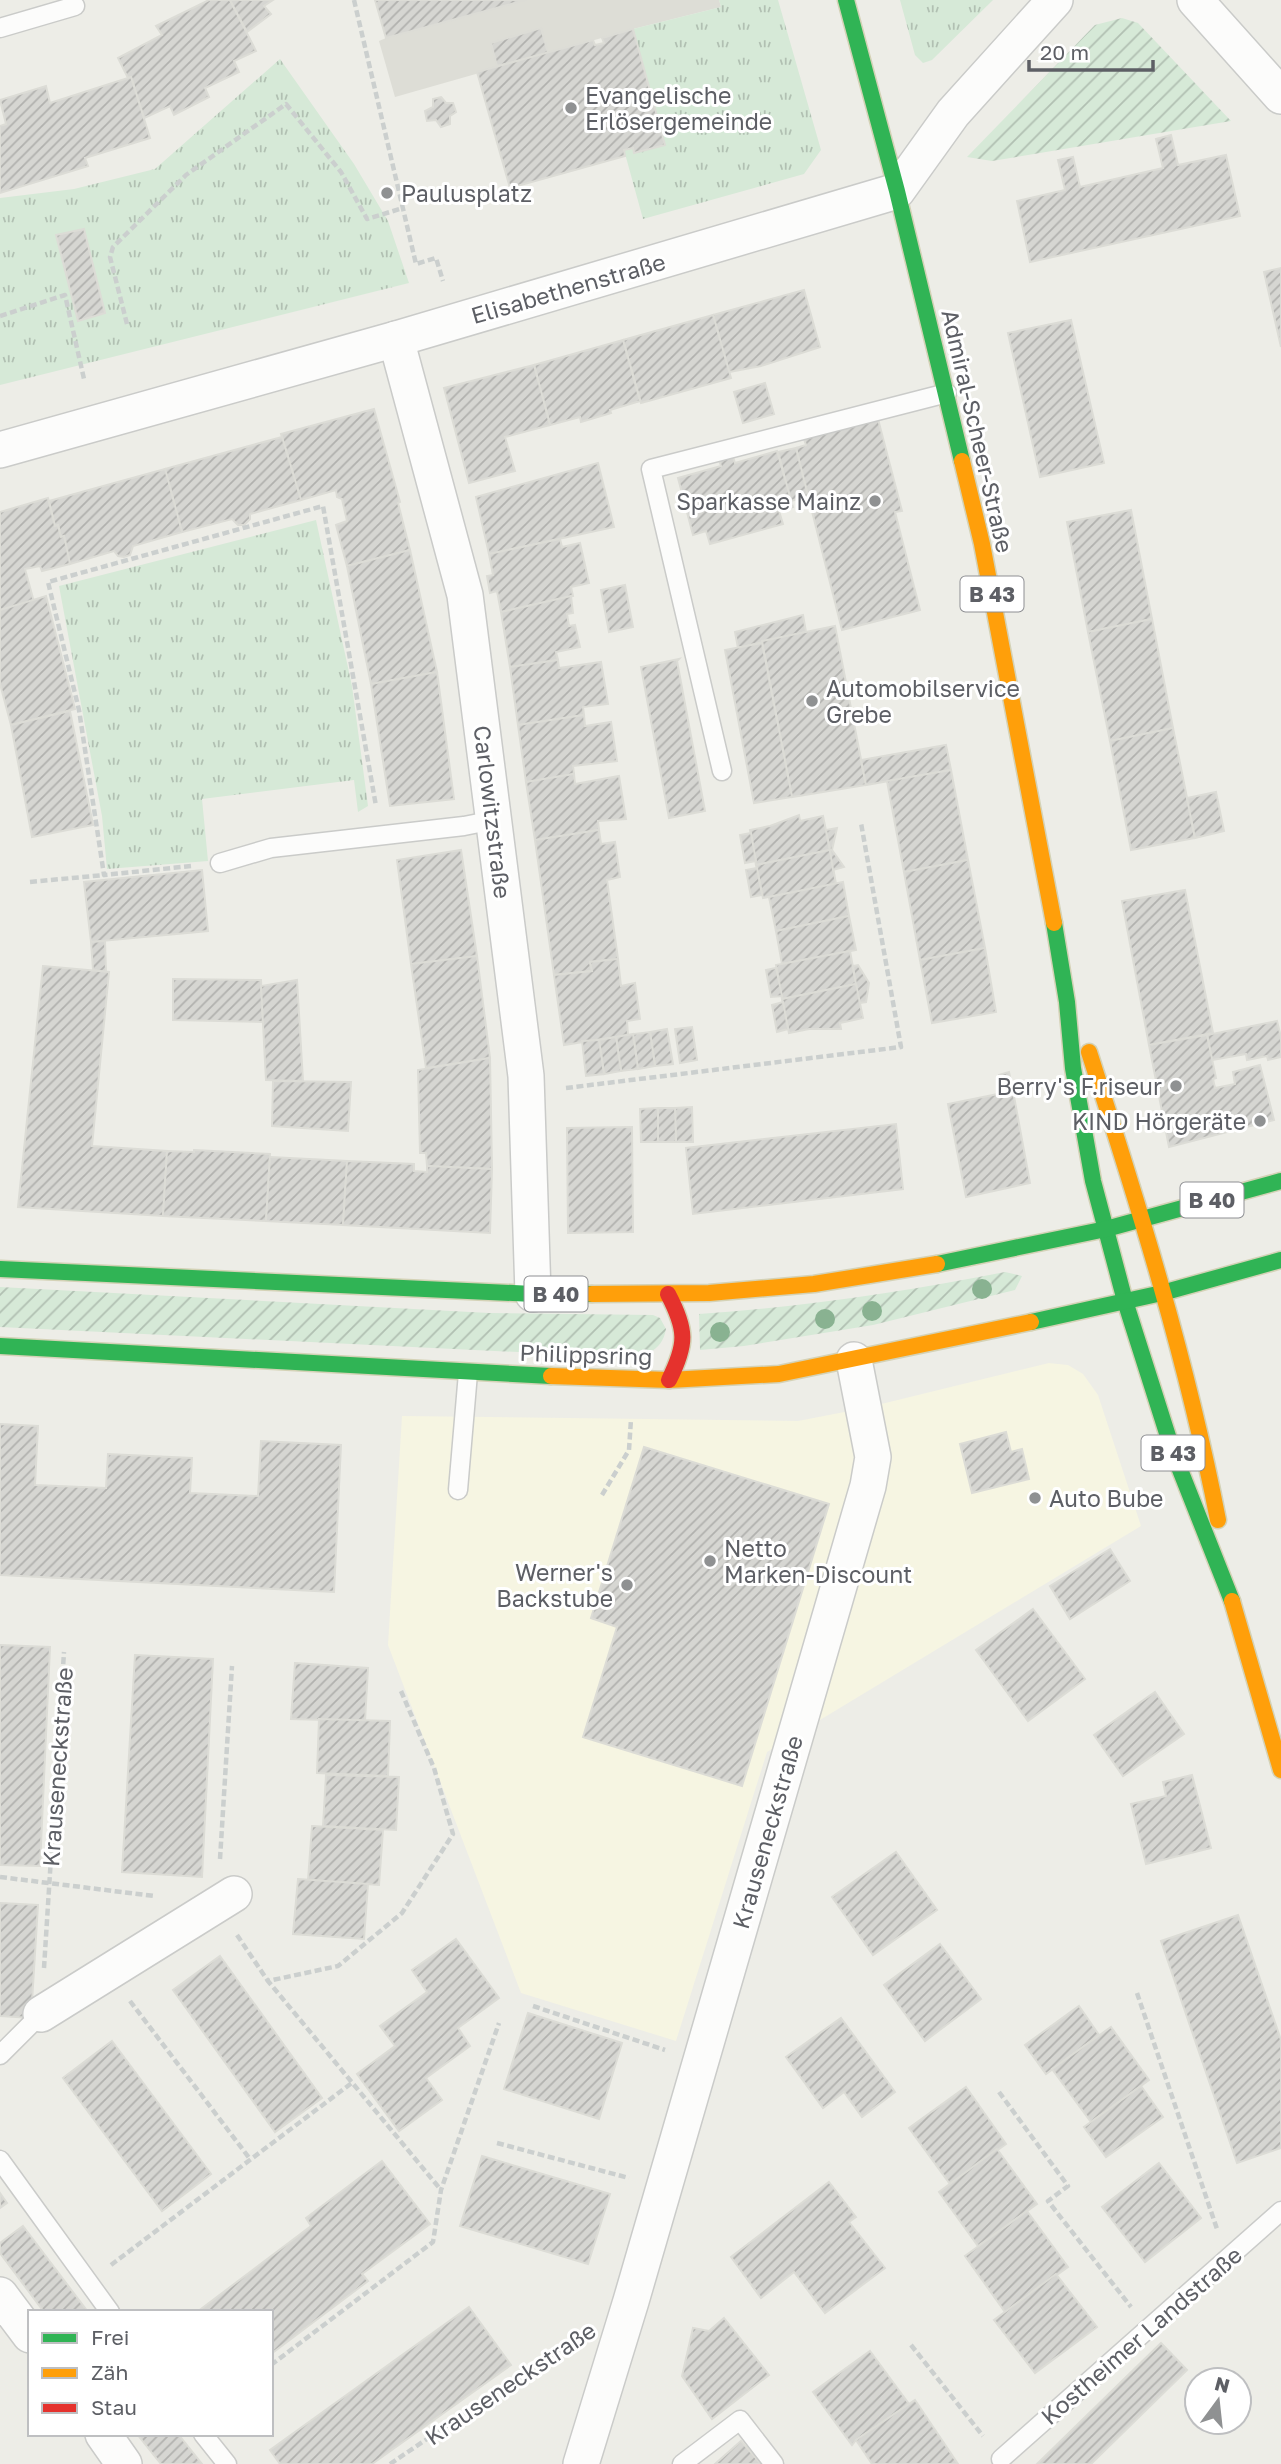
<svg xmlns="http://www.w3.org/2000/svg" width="1281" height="2464" font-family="'Golos Text',sans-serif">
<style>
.commercial{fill:#f6f5e2}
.education{fill:#ddddd6}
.park{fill:url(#park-tufts)}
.garden{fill:url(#garden-furrows)}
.building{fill:url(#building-hatch);stroke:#dcdcd6;stroke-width:2}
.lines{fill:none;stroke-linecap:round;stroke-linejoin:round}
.lane-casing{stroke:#cacbc9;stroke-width:21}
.street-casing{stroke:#cacbc9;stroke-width:38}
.fast-casing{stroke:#d4d2b6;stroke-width:19}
.slow-casing{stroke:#d4d2b6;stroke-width:19}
.jam-casing{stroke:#d4d2b6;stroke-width:19}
.path{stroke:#cbcfce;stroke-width:4.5;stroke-dasharray:7 3.5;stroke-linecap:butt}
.lane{stroke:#fcfcfb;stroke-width:18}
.street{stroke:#fcfcfb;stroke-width:35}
.fast{stroke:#30b455;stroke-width:16}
.slow{stroke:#ff9f0a;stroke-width:16}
.jam{stroke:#e5322d;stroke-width:16}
.tree{fill:#89b291}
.poi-dot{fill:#8f9192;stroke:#fff;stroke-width:2.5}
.labels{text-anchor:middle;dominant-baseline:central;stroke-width:6;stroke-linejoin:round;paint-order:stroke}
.shield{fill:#fff;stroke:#8e8f93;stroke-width:2}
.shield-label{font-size:21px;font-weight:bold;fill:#5d5f65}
.poi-label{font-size:23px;fill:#5d5f65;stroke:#fff;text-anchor:start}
.street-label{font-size:23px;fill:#5d5f65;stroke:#fff}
</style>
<defs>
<pattern id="park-tufts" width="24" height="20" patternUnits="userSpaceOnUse" patternTransform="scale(1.75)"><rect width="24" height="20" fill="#d6e9d7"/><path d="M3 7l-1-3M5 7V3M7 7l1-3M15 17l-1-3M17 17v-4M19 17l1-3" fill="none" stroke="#b1c0b2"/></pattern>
<pattern id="garden-furrows" width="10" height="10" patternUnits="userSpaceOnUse" patternTransform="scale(1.75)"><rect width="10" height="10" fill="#d6e9d7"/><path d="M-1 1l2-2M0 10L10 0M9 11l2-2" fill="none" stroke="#b1c0b2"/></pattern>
<pattern id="building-hatch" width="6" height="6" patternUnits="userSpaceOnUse" patternTransform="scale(1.75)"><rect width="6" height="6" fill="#d6d6d2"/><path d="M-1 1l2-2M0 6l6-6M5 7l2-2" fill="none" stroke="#b1b1ae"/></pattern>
</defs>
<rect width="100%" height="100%" fill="#edede7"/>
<polygon class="commercial" points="1049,1363 1068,1365 1083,1374 1098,1395 1141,1526 767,1752 676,2041 521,1993 388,1645 402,1416 798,1421 865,1408"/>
<polygon class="education" points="375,0 719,0 721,7 633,29 395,97 379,41 386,38"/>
<g class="park">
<polygon points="719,0 778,0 821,150 804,174 643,219 624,150 633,148 634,153 665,145 633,29 721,7"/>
<polygon points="900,0 993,0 932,60 923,63 915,55"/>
<polygon points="280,59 354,164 388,221 409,283 0,385 0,198 74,189 155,169"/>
<polygon points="316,520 352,686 368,806 358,812 354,780 202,799 208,861 107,869 102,816 59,586"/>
</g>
<g class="garden">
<polygon points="1122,18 1138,23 1231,121 992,161 967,157 1095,25"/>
<path d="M1005 1272 1022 1276 1015 1290 873 1325 744 1346 700 1350 699 1314C802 1307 904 1292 1005 1272Z"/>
<path d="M0 1287 489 1313 653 1315 660 1318 666 1329C660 1363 626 1355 599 1356L0 1327Z"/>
</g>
<g class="building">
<polygon points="209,0 230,0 256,51 234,61 239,72 205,88 209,97 174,115 170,106 144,118 131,77 128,78 118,58 162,35 156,26"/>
<polygon points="230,0 273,0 264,6 271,14 247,32"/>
<polygon points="375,0 526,0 386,38"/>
<polygon points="541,28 548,53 497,66 491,43"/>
<polygon points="633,29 665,145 634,153 633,148 624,150 625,156 510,188 477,72 593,40 595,45 604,43 602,38"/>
<polygon points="131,77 150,138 85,158 88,166 0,193 0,126 6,124 0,100 46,86 50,103"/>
<polygon points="441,97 446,103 453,103 456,112 450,116 450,124 441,127 436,120 427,121 425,111 433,107 433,99"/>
<polygon points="1171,135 1178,165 1226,155 1240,216 1030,262 1017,201 1065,190 1058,160 1073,157 1080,187 1163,168 1156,139"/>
<polygon points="84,229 105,313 78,321 56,235"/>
<polygon points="1281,268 1281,347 1264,272"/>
<polygon points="804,290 820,347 761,366 729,372 713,315"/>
<polygon points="713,315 731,378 641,403 623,340"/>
<polygon points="1071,320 1104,463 1040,477 1008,333"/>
<polygon points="623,340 640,401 610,410 611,413 581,422 580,417 550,425 534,365"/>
<polygon points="534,365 550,425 505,437 515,471 469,483 444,388"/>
<polygon points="765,383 774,414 743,423 734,392"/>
<polygon points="374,409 400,502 398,503 410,550 347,566 336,525 347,521 342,499 337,497 336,490 301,500 281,434"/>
<polygon points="878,419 902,511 895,512 920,610 842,630 796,448 806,445 802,433"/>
<polygon points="282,437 301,500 250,514 250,519 244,525 238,525 232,519 182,532 165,469"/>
<polygon points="796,448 808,496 791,501 778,452"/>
<polygon points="777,451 793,507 779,511 783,524 710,544 706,531 693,535 678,478 721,466 719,460 733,457 735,463"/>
<polygon points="598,463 614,527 489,554 476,497"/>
<polygon points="165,469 182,532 133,546 130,555 124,557 118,556 114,551 70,564 64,536 61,537 58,525 55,526 49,501"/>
<polygon points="48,498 55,526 58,525 61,537 64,536 70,564 42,571 40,566 25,569 34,602 0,610 0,512"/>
<polygon points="1131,510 1152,619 1088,632 1067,522"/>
<polygon points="560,539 562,547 580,543 589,583 571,587 573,596 501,612 497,591 490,593 487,576 493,575 489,554"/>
<polygon points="410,550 437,672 371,684 347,566"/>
<polygon points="625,585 633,627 609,632 601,590"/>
<polygon points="46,596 75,709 11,725 0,684 0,610"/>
<polygon points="571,596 573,613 567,614 569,626 575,625 580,647 556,652 558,660 510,667 501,612"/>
<polygon points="803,615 806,632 738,648 735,632"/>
<polygon points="1152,619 1173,728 1110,741 1088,632"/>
<polygon points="835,626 866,785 792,797 762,641"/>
<polygon points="762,643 792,797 754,803 725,650"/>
<polygon points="679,659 677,661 705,811 669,818 641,667"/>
<polygon points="558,660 559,668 601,662 608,704 583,707 584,715 518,725 510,667"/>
<polygon points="437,672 454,799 390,806 371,684"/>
<polygon points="70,711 93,825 32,837 11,725"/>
<polygon points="584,715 585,726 611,722 617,761 573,766 574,774 526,782 518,725"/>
<polygon points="1173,728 1195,838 1131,850 1110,741"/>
<polygon points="946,745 951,770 866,785 861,760"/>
<polygon points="951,770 968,860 904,872 887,781"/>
<polygon points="574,774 575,784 619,776 626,819 598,821 599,830 535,840 526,782"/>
<polygon points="1216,792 1224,831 1195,838 1187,798"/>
<polygon points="799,815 800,821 823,816 830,850 756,865 750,830 770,826"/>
<polygon points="837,828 832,850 830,850 826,830"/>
<polygon points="599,830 601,844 615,842 620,877 607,880 618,959 590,962 592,971 554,975 535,840"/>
<polygon points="751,833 756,861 745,863 740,835"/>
<polygon points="461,850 477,956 411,964 397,860"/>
<polygon points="830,850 836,884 763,898 756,865"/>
<polygon points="830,850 832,850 844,867 833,870"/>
<polygon points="968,860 985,948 920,960 904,872"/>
<polygon points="757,868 762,895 751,897 746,870"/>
<polygon points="202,870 208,931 91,942 84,882"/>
<polygon points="843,882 849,916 776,931 769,897"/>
<polygon points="1185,890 1213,1033 1149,1045 1122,901"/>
<polygon points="849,916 856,950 782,964 776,931"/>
<polygon points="105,941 106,972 93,970 91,942"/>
<polygon points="985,948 996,1012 932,1023 920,960"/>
<polygon points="850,951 856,984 782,999 776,965"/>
<polygon points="477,956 490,1058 426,1068 411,964"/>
<polygon points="618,959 621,986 635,983 640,1019 627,1021 628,1035 564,1045 554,975 592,971 590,962"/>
<polygon points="858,965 869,983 866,1002 859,1003 853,966"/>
<polygon points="43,966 109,972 92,1146 167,1151 163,1216 18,1207"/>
<polygon points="776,968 782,996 771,997 766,970"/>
<polygon points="173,979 261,980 263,1022 173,1020"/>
<polygon points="297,980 303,1081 266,1080 261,986"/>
<polygon points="856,984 863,1018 840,1023 841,1029 809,1029 789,1033 782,999"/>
<polygon points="783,1002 788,1029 777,1032 772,1005"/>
<polygon points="1277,1021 1281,1037 1281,1057 1268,1060 1267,1056 1247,1060 1246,1054 1212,1060 1207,1035"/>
<polygon points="692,1027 697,1060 680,1063 675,1029"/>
<polygon points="667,1029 673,1064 655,1066 650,1032"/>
<polygon points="650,1032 655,1066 638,1069 633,1034"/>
<polygon points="633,1034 638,1069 621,1071 616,1037"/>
<polygon points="1207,1035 1216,1078 1213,1079 1215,1088 1235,1084 1233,1072 1260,1065 1274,1120 1169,1147 1149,1045"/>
<polygon points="616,1037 621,1071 604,1074 599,1040"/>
<polygon points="599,1040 604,1074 586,1076 582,1041"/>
<polygon points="490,1058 492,1169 427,1166 426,1153 420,1153 418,1070"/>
<polygon points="1009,1072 1013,1091 1003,1093 999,1075"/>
<polygon points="273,1081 351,1082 348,1131 272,1126"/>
<polygon points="1013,1091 1030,1183 966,1197 948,1104"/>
<polygon points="692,1107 693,1142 676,1142 675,1108"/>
<polygon points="658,1108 675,1108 676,1142 658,1142"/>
<polygon points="658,1108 658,1142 641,1142 640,1109"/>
<polygon points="896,1124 903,1189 693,1214 686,1148"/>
<polygon points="632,1127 633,1232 568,1233 567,1128"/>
<polygon points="194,1150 270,1154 266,1221 163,1216 167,1151 194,1152"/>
<polygon points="270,1157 347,1161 343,1225 266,1221"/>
<polygon points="347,1161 414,1164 414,1171 427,1172 427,1166 492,1169 490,1233 343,1225"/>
<polygon points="0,1424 38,1426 35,1485 106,1488 108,1454 192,1458 190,1493 258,1496 261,1441 341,1445 334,1592 0,1575"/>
<polygon points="1006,1432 1011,1452 1022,1449 1029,1479 972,1493 960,1444"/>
<polygon points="644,1447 829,1504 742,1786 583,1737 617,1627 591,1618"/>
<polygon points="1110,1549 1130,1581 1070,1619 1050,1586"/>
<polygon points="1033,1609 1085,1679 1028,1721 976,1650"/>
<polygon points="0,1645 50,1647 40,1866 0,1865"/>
<polygon points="135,1655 213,1659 202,1877 122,1872"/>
<polygon points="295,1663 368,1668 365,1721 291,1719"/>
<polygon points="1155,1692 1184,1734 1123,1776 1094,1735"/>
<polygon points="319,1719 390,1721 388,1776 317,1773"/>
<polygon points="326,1775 399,1777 396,1830 323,1826"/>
<polygon points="1192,1775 1211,1848 1146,1864 1131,1804 1166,1796 1163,1782"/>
<polygon points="312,1826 383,1830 379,1885 308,1880"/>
<polygon points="896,1852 937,1910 873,1955 832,1897"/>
<polygon points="298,1879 368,1884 364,1939 293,1934"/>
<polygon points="0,1903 38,1905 31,2018 0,2016"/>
<polygon points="1238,1915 1281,2040 1281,2148 1237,2163 1161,1941"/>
<polygon points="456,1939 499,1998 458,2028 470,2046 426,2078 442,2100 399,2131 357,2074 395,2046 380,2026 427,1992 412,1970"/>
<polygon points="940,1944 981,1999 925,2041 884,1985"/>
<polygon points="220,1956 322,2098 275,2132 173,1990"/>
<polygon points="1079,2006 1099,2035 1046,2074 1025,2045"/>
<polygon points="528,2013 622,2043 599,2119 504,2089"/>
<polygon points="841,2018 895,2092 862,2117 844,2092 823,2108 786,2057"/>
<polygon points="1111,2027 1149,2080 1091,2122 1052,2069"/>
<polygon points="112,2041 211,2174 162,2211 63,2078"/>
<polygon points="1141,2086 1163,2117 1106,2157 1084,2127"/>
<polygon points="966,2087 1006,2144 950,2184 909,2128"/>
<polygon points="997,2149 1037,2204 978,2246 939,2192"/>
<polygon points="482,2156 610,2194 588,2264 460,2226"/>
<polygon points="382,2161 430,2224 362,2274 368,2281 271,2354 271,2312 197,2312 311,2226 306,2218"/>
<polygon points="1159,2163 1201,2218 1145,2262 1102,2207"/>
<polygon points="829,2182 856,2217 849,2222 885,2268 825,2313 794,2272 761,2298 731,2257"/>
<polygon points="0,2193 7,2203 0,2208"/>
<polygon points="1027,2211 1068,2267 1005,2312 965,2256"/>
<polygon points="23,2226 88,2312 44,2312 0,2253 0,2243"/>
<polygon points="1056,2274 1097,2327 1035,2373 994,2320"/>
<polygon points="469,2307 511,2365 372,2464 280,2464 270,2450"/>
<polygon points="724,2318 769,2375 712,2419 682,2376 693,2328 709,2331"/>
<polygon points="1161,2343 1187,2370 1091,2464 1037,2464"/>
<polygon points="870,2351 909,2404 856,2440 852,2445 813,2392"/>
<polygon points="915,2400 958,2464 872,2464 856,2440"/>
<polygon points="137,2434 178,2434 202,2464 161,2464"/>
<polygon points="741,2441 761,2464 715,2464"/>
</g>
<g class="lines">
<defs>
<g id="lane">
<polyline points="0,28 75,6"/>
<polyline points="722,771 651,469 947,393"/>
<polyline points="220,863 271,848 464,826 494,820"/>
<polyline points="458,1490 468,1373"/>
<polyline points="0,2055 41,2014"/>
<polyline points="0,2160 110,2312"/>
<polyline points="203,2434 227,2464"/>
<polyline points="1001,2459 1281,2211"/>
<polyline points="682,2464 740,2420 774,2464"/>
</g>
<g id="street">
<polyline points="1195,0 1281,96"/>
<polyline points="396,339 465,595 526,1076 533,1294"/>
<polyline points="0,450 396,339 897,191 953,113 1055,0"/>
<polyline points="41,2014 234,1894"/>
<polyline points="0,2295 30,2335"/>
<polyline points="103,2434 124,2464"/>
<polyline points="581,2464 631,2301 868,1486 873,1457 854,1360"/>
</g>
<g id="fast">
<polyline points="846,0 897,191 962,461"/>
<polyline points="1054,923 1067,1002 1073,1068 1093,1181 1125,1301 1173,1452 1232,1601"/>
<polyline points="937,1264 1106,1229 1281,1181"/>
<polyline points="0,1269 533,1294 592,1294"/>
<polyline points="1031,1322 1162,1293 1281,1260"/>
<polyline points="0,1346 551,1376"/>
</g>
<g id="slow">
<polyline points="962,461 982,544 1054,923"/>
<path d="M1089 1052C1139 1206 1187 1361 1218 1520"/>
<polyline points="592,1294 709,1293 814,1284 937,1264"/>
<polyline points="551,1376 669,1380 779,1374 1031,1322"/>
<polyline points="1232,1601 1281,1770"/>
</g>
<path id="jam" d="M668 1294C687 1330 687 1344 669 1380"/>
</defs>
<use href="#lane" class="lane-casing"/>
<use href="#street" class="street-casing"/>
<use href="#fast" class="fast-casing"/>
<use href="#slow" class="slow-casing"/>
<use href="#jam" class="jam-casing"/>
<g class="path">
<polyline points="354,0 416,264 436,258 443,281"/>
<polyline points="0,316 65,295 84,379"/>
<polyline points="127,324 110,257 113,247 186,175 286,104 341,172 367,219 403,208"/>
<polyline points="191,866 104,875 79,710 48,582 323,506 376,806"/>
<polyline points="30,882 104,875"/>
<polyline points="566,1088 901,1047 861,823"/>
<polyline points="602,1495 629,1450 631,1419"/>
<polyline points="401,1691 434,1768 453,1834 402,1913 338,1966 268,1981 441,2190"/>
<polyline points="220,1859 232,1666"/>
<polyline points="0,1877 154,1896"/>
<polyline points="237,1935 268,1981"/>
<polyline points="44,1968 64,1652"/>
<polyline points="1137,1993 1217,2229"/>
<polyline points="130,2001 250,2159"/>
<polyline points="533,2006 665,2050"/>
<polyline points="999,2092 1068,2186 1048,2201 1131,2307"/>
<polyline points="497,2143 629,2178"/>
<polyline points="111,2265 353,2082"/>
<polyline points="911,2345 983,2436"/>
<polyline points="271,2365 433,2242 441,2190 499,2023"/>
<polyline points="390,2464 578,2337"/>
</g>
<use href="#lane" class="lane"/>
<use href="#street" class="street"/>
<use href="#fast" class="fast"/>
<use href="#slow" class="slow"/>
<use href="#jam" class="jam"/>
</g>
<g class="tree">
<circle cx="982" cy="1289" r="10"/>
<circle cx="872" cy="1311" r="10"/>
<circle cx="825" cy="1319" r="10"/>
<circle cx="720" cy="1332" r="10"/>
</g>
<g class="poi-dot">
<circle cx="571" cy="108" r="7"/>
<circle cx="387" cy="193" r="7"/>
<circle cx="875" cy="501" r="7"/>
<circle cx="812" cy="701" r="7"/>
<circle cx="1176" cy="1086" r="7"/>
<circle cx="1260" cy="1121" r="7"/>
<circle cx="1035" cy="1498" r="7"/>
<circle cx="710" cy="1561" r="7"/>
<circle cx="627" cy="1585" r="7"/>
</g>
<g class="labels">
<g class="shield">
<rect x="960.5" y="576.5" width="63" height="35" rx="5"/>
<rect x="1180.5" y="1182.5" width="63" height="35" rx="5"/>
<rect x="524.5" y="1276.5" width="63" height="35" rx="5"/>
<rect x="1141.5" y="1435.5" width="63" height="35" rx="5"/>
</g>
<g class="shield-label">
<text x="992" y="594">B 43</text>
<text x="1212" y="1200">B 40</text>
<text x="556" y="1294">B 40</text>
<text x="1173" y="1453">B 43</text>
</g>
<g class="poi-label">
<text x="585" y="95">Evangelische<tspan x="585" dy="26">Erlösergemeinde</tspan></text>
<text x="401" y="193">Paulusplatz</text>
<text x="861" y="501" text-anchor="end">Sparkasse Mainz</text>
<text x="826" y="688">Automobilservice<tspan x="826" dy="26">Grebe</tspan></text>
<text x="1162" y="1086" text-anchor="end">Berry's F.riseur</text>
<text x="1246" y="1121" text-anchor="end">KIND Hörgeräte</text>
<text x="1049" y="1498">Auto Bube</text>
<text x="724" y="1548">Netto<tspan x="724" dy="26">Marken-Discount</tspan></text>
<text x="613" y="1572" text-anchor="end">Werner's<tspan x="613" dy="26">Backstube</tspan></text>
</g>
<g class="street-label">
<text transform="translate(568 288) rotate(-16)">Elisabethenstraße</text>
<text transform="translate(978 431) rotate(77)">Admiral-Scheer-Straße</text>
<text transform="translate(493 812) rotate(83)">Carlowitzstraße</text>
<text transform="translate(586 1354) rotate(2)">Philippsring</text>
<text transform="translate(57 1767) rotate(-86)">Krauseneckstraße</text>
<text transform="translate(767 1832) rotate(-74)">Krauseneckstraße</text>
<text transform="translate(1141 2335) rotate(-41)">Kostheimer Landstraße</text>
<text transform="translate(510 2383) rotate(-34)">Krauseneckstraße</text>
</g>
</g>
<rect x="28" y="2310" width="245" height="126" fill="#ffffff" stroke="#bebfc1" stroke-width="2"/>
<rect x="42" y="2333" width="35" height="10" fill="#30b455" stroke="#bebfc1" stroke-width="2"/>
<text x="91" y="2345" font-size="21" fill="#5d5f65">Frei</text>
<rect x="42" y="2368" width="35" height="10" fill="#ff9f0a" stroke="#bebfc1" stroke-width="2"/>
<text x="91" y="2380" font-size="21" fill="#5d5f65">Zäh</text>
<rect x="42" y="2403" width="35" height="10" fill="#e5322d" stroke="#bebfc1" stroke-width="2"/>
<text x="91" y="2415" font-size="21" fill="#5d5f65">Stau</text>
<g transform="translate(1218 2401) rotate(15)"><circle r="33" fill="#ffffff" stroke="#bebfc1" stroke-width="2"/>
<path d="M0-5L12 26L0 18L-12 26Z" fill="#8f9192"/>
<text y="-10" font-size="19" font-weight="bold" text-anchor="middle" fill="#5d5f65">N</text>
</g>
<path d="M1029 60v10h124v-10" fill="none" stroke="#5d5f65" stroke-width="3.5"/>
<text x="1040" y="60" font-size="21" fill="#5d5f65" stroke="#ffffff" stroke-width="5" paint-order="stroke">20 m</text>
</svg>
